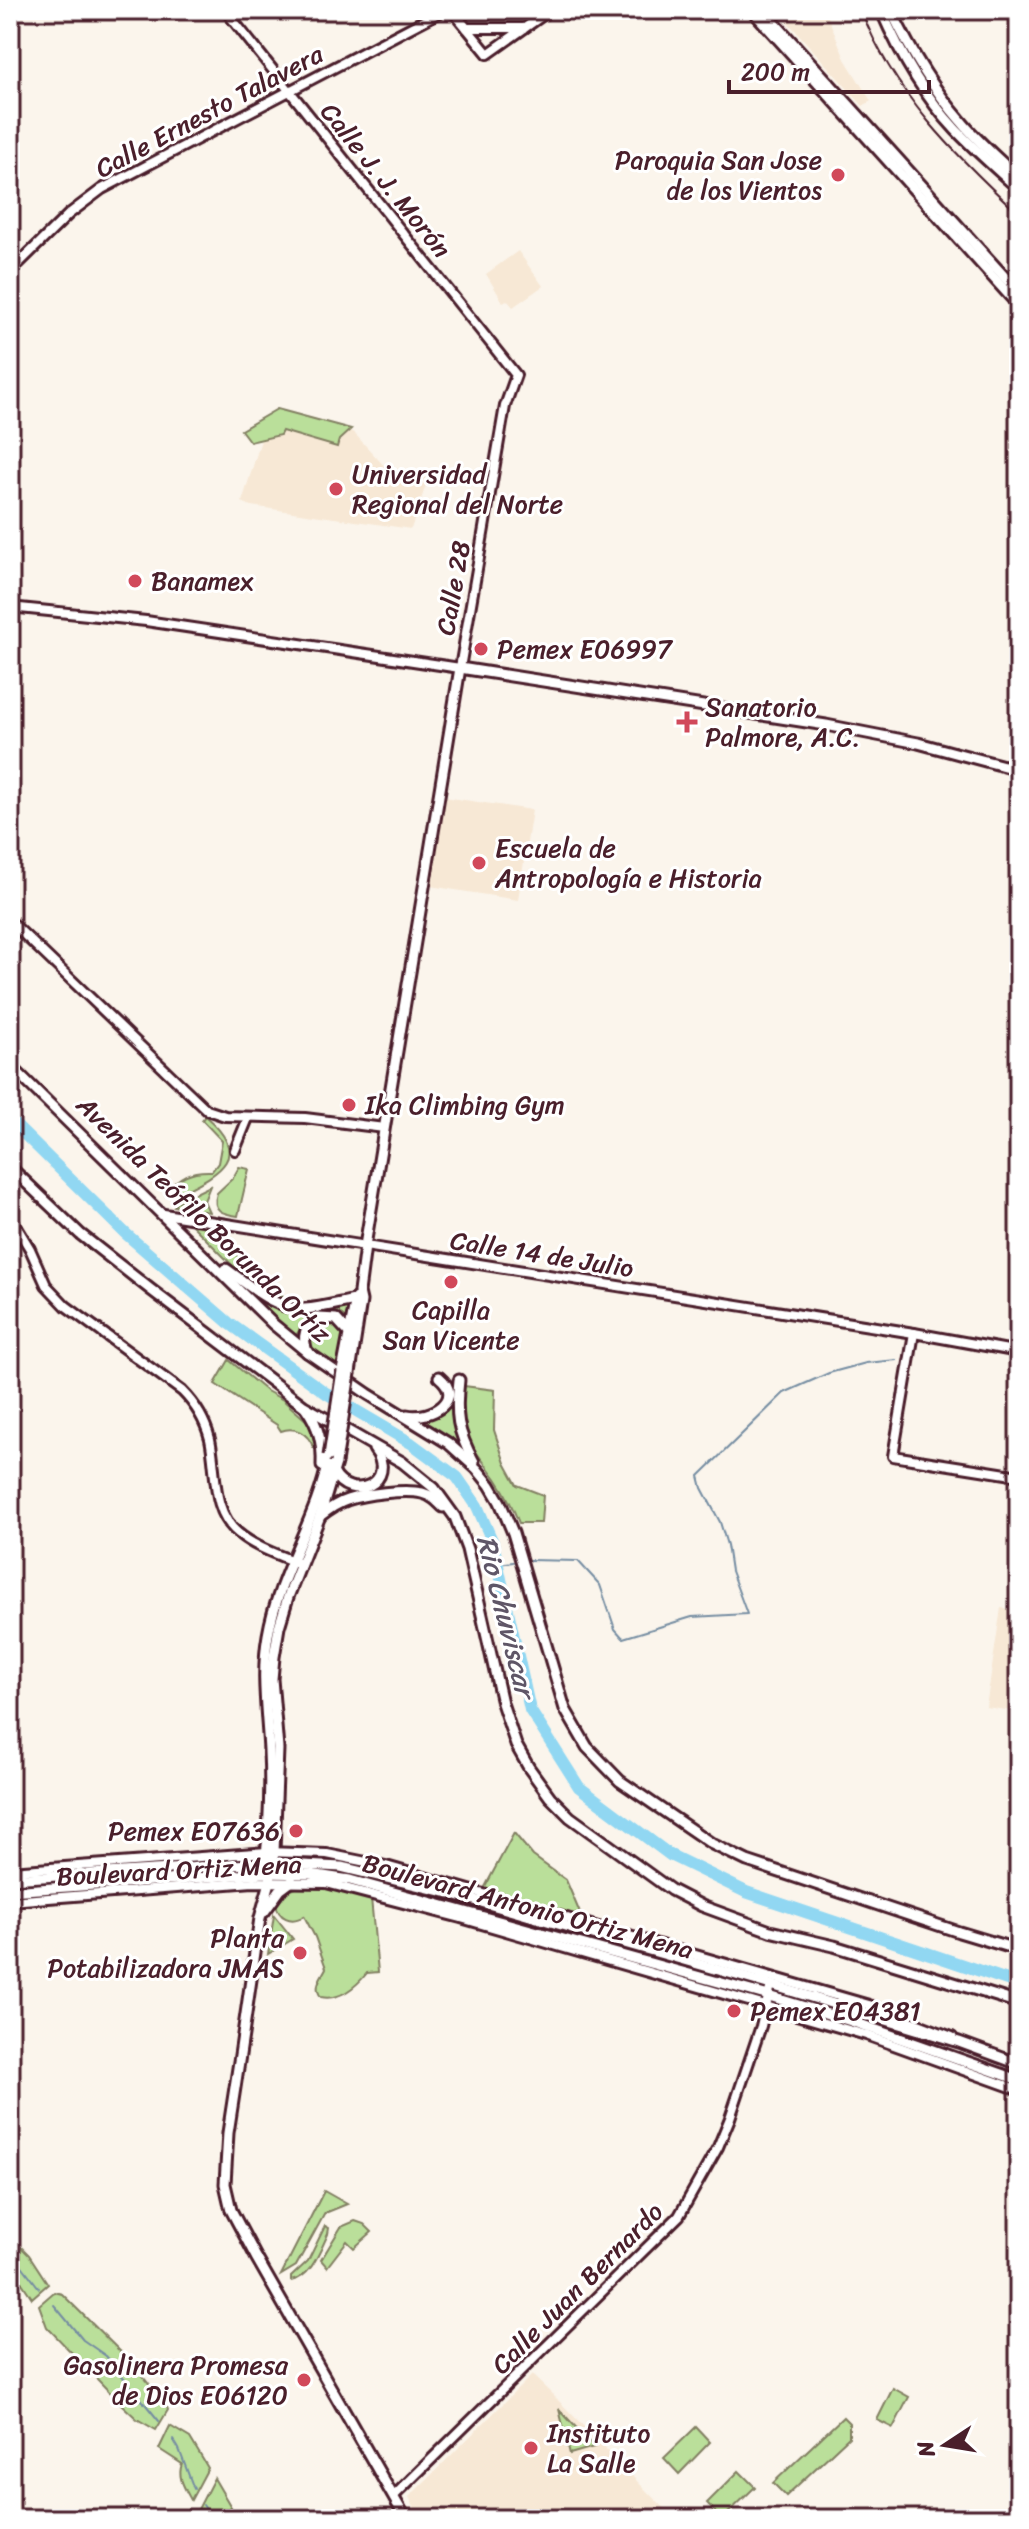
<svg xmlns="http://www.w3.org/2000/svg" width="1029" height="2529" font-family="Sriracha,sans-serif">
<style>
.built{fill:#f7e8d5}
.green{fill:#badf9a;stroke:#827f62;stroke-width:2}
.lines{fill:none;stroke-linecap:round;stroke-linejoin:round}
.stream{stroke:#758da2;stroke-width:2}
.river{stroke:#91d7f2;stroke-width:12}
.secondary-casing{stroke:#4a1f2b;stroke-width:14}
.primary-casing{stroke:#4a1f2b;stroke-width:15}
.secondary{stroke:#fff;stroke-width:8}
.primary{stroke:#fff;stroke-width:9}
.rail{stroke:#4a1f2b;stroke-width:2}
.primary-bridge-casing{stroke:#4a1f2b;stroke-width:15;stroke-linecap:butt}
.primary-bridge{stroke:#fff;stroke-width:9}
.poi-dot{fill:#d1495b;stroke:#fff;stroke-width:3}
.labels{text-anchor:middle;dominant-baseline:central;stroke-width:6;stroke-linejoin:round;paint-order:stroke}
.street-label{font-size:26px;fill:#4a1f2b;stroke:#fff}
.poi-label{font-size:26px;fill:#4a1f2b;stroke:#fff;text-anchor:start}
.water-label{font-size:28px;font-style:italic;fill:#5f5667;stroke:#fff}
</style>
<rect width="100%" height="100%" fill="#fbf5ec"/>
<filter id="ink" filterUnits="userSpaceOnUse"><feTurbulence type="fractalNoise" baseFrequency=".0125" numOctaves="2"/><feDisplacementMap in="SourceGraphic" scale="16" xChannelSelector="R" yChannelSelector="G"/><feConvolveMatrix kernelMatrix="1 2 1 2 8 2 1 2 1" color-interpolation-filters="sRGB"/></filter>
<g filter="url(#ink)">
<g class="built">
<polygon points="777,10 825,10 845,59 871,101 863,106"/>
<polygon points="518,251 543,286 513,307 507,300 503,302 486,274"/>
<polygon points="348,430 354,433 388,470 402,469 428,479 411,529 251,506 242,502 261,440 280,435 281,431 337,447 339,441"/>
<polygon points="444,797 532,810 518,900 430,886"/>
<polygon points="1001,1608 1019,1611 1019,1712 986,1707"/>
<polygon points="532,2375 556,2398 674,2519 420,2519 409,2497"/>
</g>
<g class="green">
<polygon points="277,409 351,429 339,440 337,447 282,431 280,435 250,442 241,430"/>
<path d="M205 1116C257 1160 213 1176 174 1196H166L165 1193C179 1176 190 1170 212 1171L218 1163 222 1141 202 1120Z"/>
<path d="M239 1167 249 1169 238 1216C223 1214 211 1211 217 1193L233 1178Z"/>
<polygon points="210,1186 204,1201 209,1212 174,1206 177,1202"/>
<path d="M187 1220 220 1226C227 1248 248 1268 265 1283 272 1290 281 1291 285 1299L241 1274Z"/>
<path d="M247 1289 275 1305H349V1318L348 1319C322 1299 309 1315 295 1337Z"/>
<path d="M322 1321C353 1325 341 1347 336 1369L310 1348C307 1333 310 1330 322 1321Z"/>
<path d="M229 1360 265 1390 283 1400 308 1422 318 1448 313 1447C308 1433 295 1426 281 1431L277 1425 215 1384Z"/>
<path d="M453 1383 452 1420 460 1448 436 1428 418 1418C446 1419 450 1407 453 1383Z"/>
<path d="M464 1386 495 1390 494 1430 505 1463 517 1485 543 1495 541 1523H519C511 1503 502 1485 488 1468 479 1455 469 1446 465 1430 460 1416 462 1400 464 1386Z"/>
<polygon points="514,1833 533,1856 566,1880 582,1918 484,1889"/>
<path d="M310 1885 371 1898 378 1972 367 1973C356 1987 339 2001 321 1997 313 1986 321 1978 326 1968L315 1937 304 1916C291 1924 278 1918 276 1903 286 1891 294 1887 310 1885Z"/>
<polygon points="274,1915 293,1939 268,1954"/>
<polygon points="324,2191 347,2204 325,2213 296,2266 281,2275"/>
<polygon points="355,2221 364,2224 372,2232 354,2248 347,2241 327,2267 321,2260 341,2227"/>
<path d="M325 2226 329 2228 328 2234C320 2251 311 2278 291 2281V2277L308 2261Z"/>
<polygon points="12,2238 29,2255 48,2284 32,2298 10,2265 10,2241"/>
<polygon points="54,2292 62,2294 136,2367 166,2405 168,2410 156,2430 137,2419 122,2405 47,2327 39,2305"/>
<polygon points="893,2388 909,2397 893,2428 877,2420"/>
<polygon points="559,2409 594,2447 570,2454"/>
<polygon points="843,2417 849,2423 849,2437 786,2496 773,2483"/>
<path d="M170 2426 190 2438 208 2468 191 2500C184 2487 177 2477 182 2464L159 2449Z"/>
<polygon points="696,2427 710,2442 679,2474 664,2458"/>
<polygon points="739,2471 755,2487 722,2519 707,2503"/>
<polygon points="214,2478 238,2519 193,2519"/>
</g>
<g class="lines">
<g class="stream">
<polyline points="529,1560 578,1561 600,1585 615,1629 623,1638 692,1617 747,1614 731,1571 727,1545 720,1522 702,1488 699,1476 784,1393 829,1373 866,1363 897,1360"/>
<polyline points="499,1564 513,1562"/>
<polyline points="10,2250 39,2288"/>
<polyline points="54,2305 83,2340 106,2356 159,2421"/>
<polyline points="173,2439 179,2449 194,2489"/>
<polyline points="203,2505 213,2519"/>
</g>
<polyline class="river" points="10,1120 125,1233 229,1323 326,1393 411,1443 457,1477 477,1506 493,1543 530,1710 579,1787 670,1855 746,1892 1019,1984"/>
<defs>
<g id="secondary">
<polyline points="452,10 488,54 550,10"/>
<polyline points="467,28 524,28"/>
<polyline points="10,272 69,214 102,189 444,10"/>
<polyline points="10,607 146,621 460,668 505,406 516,375 225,10"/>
<polyline points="10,921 207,1110 225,1116 305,1118 384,1128"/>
<polyline points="235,1150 248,1118"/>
<polyline points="164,1214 914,1333 1019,1352"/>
<path d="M10 1216 30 1249 46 1285 66 1306 182 1391C196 1405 205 1420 210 1439 217 1471 211 1511 238 1533 256 1548 279 1555 300 1564"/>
<polyline points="914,1333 893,1456 1019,1476"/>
<polyline points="10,1871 267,1852 327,1854 386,1866 869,2005 952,2037"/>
<polyline points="10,1901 253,1882 326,1883 461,1918 866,2035 1019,2090"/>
<polyline points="394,2496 679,2216 718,2147 730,2118 761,2026 771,1985"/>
</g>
<g id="primary">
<polyline points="752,10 1019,306"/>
<polyline points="763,10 1019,293"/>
<path d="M881 10C900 54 923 95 956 130 976 151 998 170 1019 189"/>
<path d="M891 10C910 50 932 88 961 121 978 142 1000 160 1019 179"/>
<polyline points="10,1065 273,1324 307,1352 368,1394 448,1443 477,1469 490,1485 500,1502 513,1533 565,1709 587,1747 620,1781 712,1844 747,1861 959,1932 1019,1950"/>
<polyline points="10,1167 80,1234 150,1289 304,1406 402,1462 434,1488 455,1517 467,1549 502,1703 516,1745 529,1768 550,1797 570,1817 671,1890 702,1906 770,1931 834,1946 1019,2003"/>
<path d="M226 1269C248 1284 276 1311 305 1309 321 1308 339 1303 355 1300"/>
<path d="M307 1352C302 1336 304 1326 319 1318L336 1319 348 1332"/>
<polyline points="342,1371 356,1298"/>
<polyline points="350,1373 361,1301 359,1292 365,1246 460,668 826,725 918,743 1019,770"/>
<path d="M459 1380C455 1415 457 1431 474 1462"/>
<path d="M306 1408C319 1426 323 1444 322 1466"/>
<path d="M407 1415C431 1420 466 1399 439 1377"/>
<polyline points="336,1463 320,1516 288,1597 279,1627 274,1657 272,1679 278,1749 274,1852 270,1882 260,1918 240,2055 228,2133 225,2184 231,2210 256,2257 406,2519"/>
<path d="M333 1472C350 1505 400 1482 374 1449"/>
<path d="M320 1516C329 1509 337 1503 347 1500 364 1494 405 1489 422 1493 431 1495 437 1501 443 1507"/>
<path d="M265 1867C269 1829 271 1789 269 1751 267 1711 261 1674 268 1635 279 1572 318 1518 329 1456"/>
<polyline points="10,1879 266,1863 341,1867 446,1892 771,1985 959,2042 1019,2064"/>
<polyline points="10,1891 265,1873 310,1874 350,1880 769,1996 851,2021 1019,2080"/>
<polyline points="264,1912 280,1890 292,1881"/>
</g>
</defs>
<use href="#secondary" class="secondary-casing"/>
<use href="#primary" class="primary-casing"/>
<use href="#secondary" class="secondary"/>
<use href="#primary" class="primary"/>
<path class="rail" d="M861 10C893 93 955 155 1019 214"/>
<defs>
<g id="primary-bridge">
<polyline points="329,1456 342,1371"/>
<polyline points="336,1463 350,1373"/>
</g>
</defs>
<use href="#primary-bridge" class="primary-bridge-casing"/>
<use href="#primary-bridge" class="primary-bridge"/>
</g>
</g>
<g class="poi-dot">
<circle cx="838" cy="175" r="8"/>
<circle cx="336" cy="489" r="8"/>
<circle cx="135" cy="581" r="8"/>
<circle cx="481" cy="649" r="8"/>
<path d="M683 710h8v8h8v8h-8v8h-8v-8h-8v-8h8z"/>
<circle cx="479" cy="863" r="8"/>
<circle cx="349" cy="1105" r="8"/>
<circle cx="451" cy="1282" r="8"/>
<circle cx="296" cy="1831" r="8"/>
<circle cx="300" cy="1953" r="8"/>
<circle cx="734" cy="2011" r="8"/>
<circle cx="304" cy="2380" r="8"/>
<circle cx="531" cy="2448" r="8"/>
</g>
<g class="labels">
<g class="street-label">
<text transform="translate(209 111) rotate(-28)">Calle Ernesto Talavera</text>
<text transform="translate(386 180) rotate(51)">Calle J. J. Morón</text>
<text transform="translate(453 588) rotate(-80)">Calle 28</text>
<text transform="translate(204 1219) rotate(44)">Avenida Teófilo Borunda Ortíz</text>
<text transform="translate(542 1254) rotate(9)">Calle 14 de Julio</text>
<text transform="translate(179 1870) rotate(-3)">Boulevard Ortiz Mena</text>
<text transform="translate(528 1906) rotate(15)">Boulevard Antonio Ortiz Mena</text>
<text transform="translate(577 2288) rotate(-45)">Calle Juan Bernardo</text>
</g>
<g class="poi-label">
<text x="822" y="160" text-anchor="end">Paroquia San Jose<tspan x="822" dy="30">de los Vientos</tspan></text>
<text x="352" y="474">Universidad<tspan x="352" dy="30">Regional del Norte</tspan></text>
<text x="151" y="581">Banamex</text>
<text x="497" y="649">Pemex E06997</text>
<text x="705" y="707">Sanatorio<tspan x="705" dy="30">Palmore, A.C.</tspan></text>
<text x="495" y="848">Escuela de<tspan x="495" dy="30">Antropología e Historia</tspan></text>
<text x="365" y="1105">Ika Climbing Gym</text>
<text x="451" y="1310" text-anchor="middle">Capilla<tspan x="451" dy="30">San Vicente</tspan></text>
<text x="280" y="1831" text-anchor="end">Pemex E07636</text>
<text x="284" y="1938" text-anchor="end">Planta<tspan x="284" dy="30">Potabilizadora JMAS</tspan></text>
<text x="750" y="2011">Pemex E04381</text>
<text x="288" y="2365" text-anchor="end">Gasolinera Promesa<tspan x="288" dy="30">de Dios E06120</tspan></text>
<text x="547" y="2433">Instituto<tspan x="547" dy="30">La Salle</tspan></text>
</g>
<g class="water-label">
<text transform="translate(506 1616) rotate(76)">Rio Chuviscar</text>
</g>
</g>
<rect width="1029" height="2529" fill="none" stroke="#fff" stroke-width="40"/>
<rect x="20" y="20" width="989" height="2489" fill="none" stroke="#4a1f2b" stroke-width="3" filter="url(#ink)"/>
<g transform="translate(945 2445) rotate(258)" stroke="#ffffff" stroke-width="6" paint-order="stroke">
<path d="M0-6L14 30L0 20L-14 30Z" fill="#4a1f2b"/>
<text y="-12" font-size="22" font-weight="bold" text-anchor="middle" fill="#4a1f2b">N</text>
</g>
<path d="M729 80v12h200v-12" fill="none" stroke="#4a1f2b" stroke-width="4"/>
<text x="741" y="80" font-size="24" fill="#4a1f2b" stroke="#ffffff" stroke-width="6" paint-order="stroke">200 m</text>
</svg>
